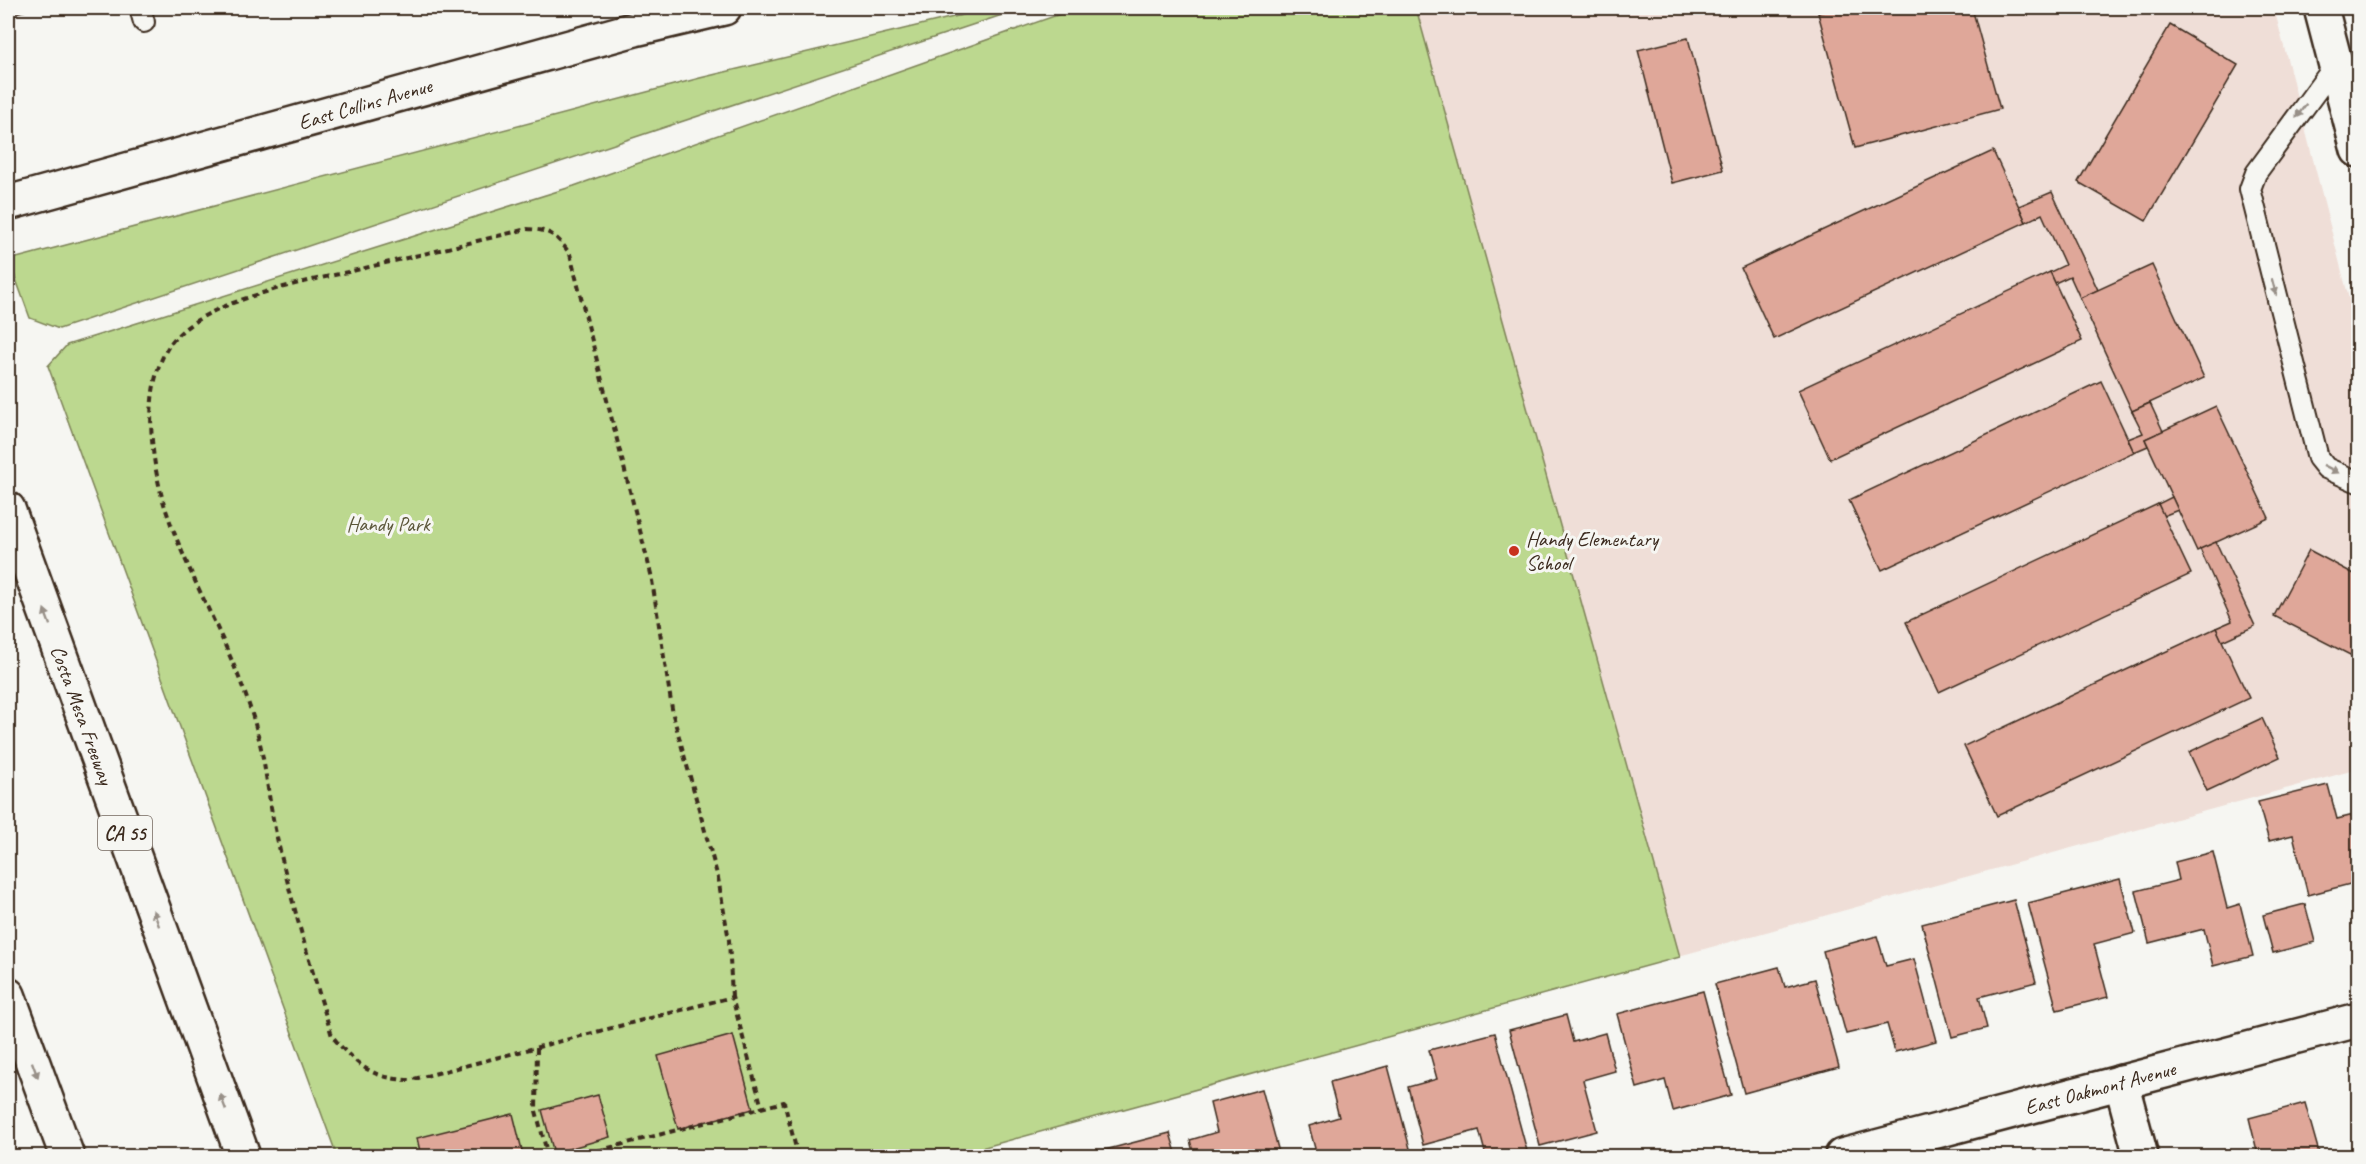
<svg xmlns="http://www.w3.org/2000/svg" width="2366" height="1164" font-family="Caveat,sans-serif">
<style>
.built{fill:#efded7}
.green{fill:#bcd88f;stroke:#7c8156;stroke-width:1.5}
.building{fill:#dfa799;stroke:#3b2a1e;stroke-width:1.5}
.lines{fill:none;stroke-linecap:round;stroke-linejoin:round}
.service-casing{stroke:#3b2a1e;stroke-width:24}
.minor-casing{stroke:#3b2a1e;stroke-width:38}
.tertiary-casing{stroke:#3b2a1e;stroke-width:38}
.motorway-casing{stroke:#3b2a1e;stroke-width:38}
.path{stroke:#3b2a1e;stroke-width:4;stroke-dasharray:6 4.5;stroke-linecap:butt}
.service{stroke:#f6f6f2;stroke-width:20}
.minor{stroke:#f6f6f2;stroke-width:33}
.tertiary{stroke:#f6f6f2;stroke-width:33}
.motorway{stroke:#f6f6f2;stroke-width:33}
.oneway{fill:#989088}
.poi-dot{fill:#c8321e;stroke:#f6f6f2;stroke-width:2}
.labels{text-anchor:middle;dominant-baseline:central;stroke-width:6;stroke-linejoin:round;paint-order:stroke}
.shield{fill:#f6f6f2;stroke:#73675e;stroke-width:1.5}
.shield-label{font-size:20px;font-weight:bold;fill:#3b2a1e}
.street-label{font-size:21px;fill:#3b2a1e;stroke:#f6f6f2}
.park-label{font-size:21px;fill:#5b563a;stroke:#f6f6f2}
.poi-label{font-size:21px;fill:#3b2a1e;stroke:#f6f6f2;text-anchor:start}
</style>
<rect width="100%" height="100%" fill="#f6f6f2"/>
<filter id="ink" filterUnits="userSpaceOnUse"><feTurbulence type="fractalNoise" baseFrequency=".0167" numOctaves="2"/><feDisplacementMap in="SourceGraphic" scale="12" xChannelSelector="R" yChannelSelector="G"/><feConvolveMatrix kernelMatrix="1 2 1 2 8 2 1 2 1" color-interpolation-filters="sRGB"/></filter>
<g filter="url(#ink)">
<polygon class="built" points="1077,8 2274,8 2358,334 2358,769 952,1156"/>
<g class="green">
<polygon points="991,8 1023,8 59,329 30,318 9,260 700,78"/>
<polygon points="1077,8 1416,8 1680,957 952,1156 337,1156 48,366 67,345 574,186"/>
</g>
<g class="building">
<polygon points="8,8 34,8 8,15"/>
<polygon points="1837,8 1972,8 2000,109 1855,148 1818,13"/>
<polygon points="2170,25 2238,65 2146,221 2078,182"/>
<polygon points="1688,38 1723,170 1672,183 1638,50"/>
<polygon points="1993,151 2026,222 1774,339 1741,268"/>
<polygon points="2052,192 2098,290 2080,298 2070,276 2055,283 2050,272 2065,265 2042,214 2026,222 2019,206"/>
<polygon points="2152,265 2204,378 2132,411 2080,298"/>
<polygon points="2050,272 2082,341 1830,459 1798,390"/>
<polygon points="2101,381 2134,452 1882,570 1849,500"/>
<polygon points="2150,403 2163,431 2145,439 2148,446 2134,452 2128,439 2143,433 2132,411"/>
<polygon points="2216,406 2269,518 2197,551 2145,439"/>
<polygon points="2172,497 2178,510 2163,516 2158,504"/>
<polygon points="2158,504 2191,574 1939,692 1906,622"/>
<polygon points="2216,542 2255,626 2222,641 2216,628 2232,621 2200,549"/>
<polygon points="2309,550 2358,576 2358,659 2274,616"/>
<polygon points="2216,628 2249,698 1997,816 1964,746"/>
<polygon points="2262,718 2280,757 2207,791 2189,752"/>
<polygon points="2328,785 2337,819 2358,814 2358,882 2308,895 2293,835 2269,841 2258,802"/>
<polygon points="2213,852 2227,908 2240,904 2253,956 2213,966 2204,929 2149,943 2136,891 2179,880 2175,862"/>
<polygon points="2120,879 2135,933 2094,944 2108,997 2057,1010 2028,903"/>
<polygon points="2014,900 2036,982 1979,997 1987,1028 1952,1037 1922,924"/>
<polygon points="2305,904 2315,942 2273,953 2263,915"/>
<polygon points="1877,936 1886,966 1914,959 1936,1041 1895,1052 1887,1024 1846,1034 1823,951"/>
<polygon points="1779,967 1785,987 1815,979 1839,1067 1744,1093 1715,984"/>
<polygon points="1703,991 1731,1095 1673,1111 1665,1080 1637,1088 1617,1014"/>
<polygon points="1566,1015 1573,1042 1605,1033 1615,1071 1583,1080 1597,1131 1540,1146 1509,1030"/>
<polygon points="1495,1033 1527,1151 1506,1156 1486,1156 1479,1130 1423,1145 1408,1087 1437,1079 1429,1050"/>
<polygon points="733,1035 753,1109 678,1129 658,1056"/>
<polygon points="1388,1066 1412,1156 1317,1156 1309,1126 1339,1117 1330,1082"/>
<polygon points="1262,1089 1280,1156 1194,1156 1190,1140 1217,1132 1210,1103"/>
<polygon points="598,1095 610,1137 554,1153 542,1110"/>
<polygon points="2305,1103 2320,1156 2253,1156 2258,1155 2249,1118"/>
<polygon points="513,1114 523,1154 515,1156 421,1156 417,1138"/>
<polygon points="1170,1133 1177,1156 1082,1156"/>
</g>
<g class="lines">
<defs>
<g id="service">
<polyline points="140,8 144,22"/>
<polyline points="2336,64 2256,173 2250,189 2318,458 2326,468 2358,482"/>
</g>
<g id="minor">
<polyline points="2121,1082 2141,1156"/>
<polyline points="1842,1156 2358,1020"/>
</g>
<g id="tertiary">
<polyline points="2321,8 2358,150"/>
<polyline points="8,203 635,29 724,8"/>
</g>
<g id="motorway">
<polyline points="8,509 243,1156"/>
<polyline points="8,995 67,1156"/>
</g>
</defs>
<use href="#service" class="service-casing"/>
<use href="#minor" class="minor-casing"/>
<use href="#tertiary" class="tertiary-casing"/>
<use href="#motorway" class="motorway-casing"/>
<g class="path">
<path d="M732 997 729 940 718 878 673 715 651 574 570 254C556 235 551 230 527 229 473 242 419 255 365 268 312 281 212 297 175 338 140 378 150 457 164 504 188 579 233 647 255 724 266 761 268 800 277 838 292 905 312 970 332 1036 355 1064 372 1079 410 1080L732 997 762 1108"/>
<polyline points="537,1048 536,1111 548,1156"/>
<polyline points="578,1156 784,1102 798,1156"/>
</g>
<use href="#service" class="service"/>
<use href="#minor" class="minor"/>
<use href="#tertiary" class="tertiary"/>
<use href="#motorway" class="motorway"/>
</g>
<defs><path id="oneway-solid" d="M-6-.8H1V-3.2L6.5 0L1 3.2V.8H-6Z" transform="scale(1.5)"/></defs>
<g class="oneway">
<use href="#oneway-solid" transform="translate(2301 111) rotate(126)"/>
<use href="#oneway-solid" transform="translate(2274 287) rotate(75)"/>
<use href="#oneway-solid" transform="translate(2331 469) rotate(27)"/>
<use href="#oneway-solid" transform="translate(47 617) rotate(-110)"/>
<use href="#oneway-solid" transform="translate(156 918) rotate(-110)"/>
<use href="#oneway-solid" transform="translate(35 1070) rotate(70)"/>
<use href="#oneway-solid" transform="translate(223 1102) rotate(-110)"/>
</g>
</g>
<circle class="poi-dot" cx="1514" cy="551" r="6"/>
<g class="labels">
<rect class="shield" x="98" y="816" width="54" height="34" rx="4.5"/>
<g class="shield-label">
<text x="125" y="833">CA 55</text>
</g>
<g class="street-label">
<text transform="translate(365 104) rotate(-16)">East Collins Avenue</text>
<text transform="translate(82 715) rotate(70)">Costa Mesa Freeway</text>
<text transform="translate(2100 1088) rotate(-15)">East Oakmont Avenue</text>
</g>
<g class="park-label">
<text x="388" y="524">Handy Park</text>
</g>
<g class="poi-label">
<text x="1526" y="539">Handy Elementary<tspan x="1526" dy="24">School</tspan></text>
</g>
</g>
<rect width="2366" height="1164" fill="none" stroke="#f6f6f2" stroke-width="30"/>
<rect x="15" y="15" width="2336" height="1134" fill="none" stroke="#3b2a1e" stroke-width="2" filter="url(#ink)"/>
</svg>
